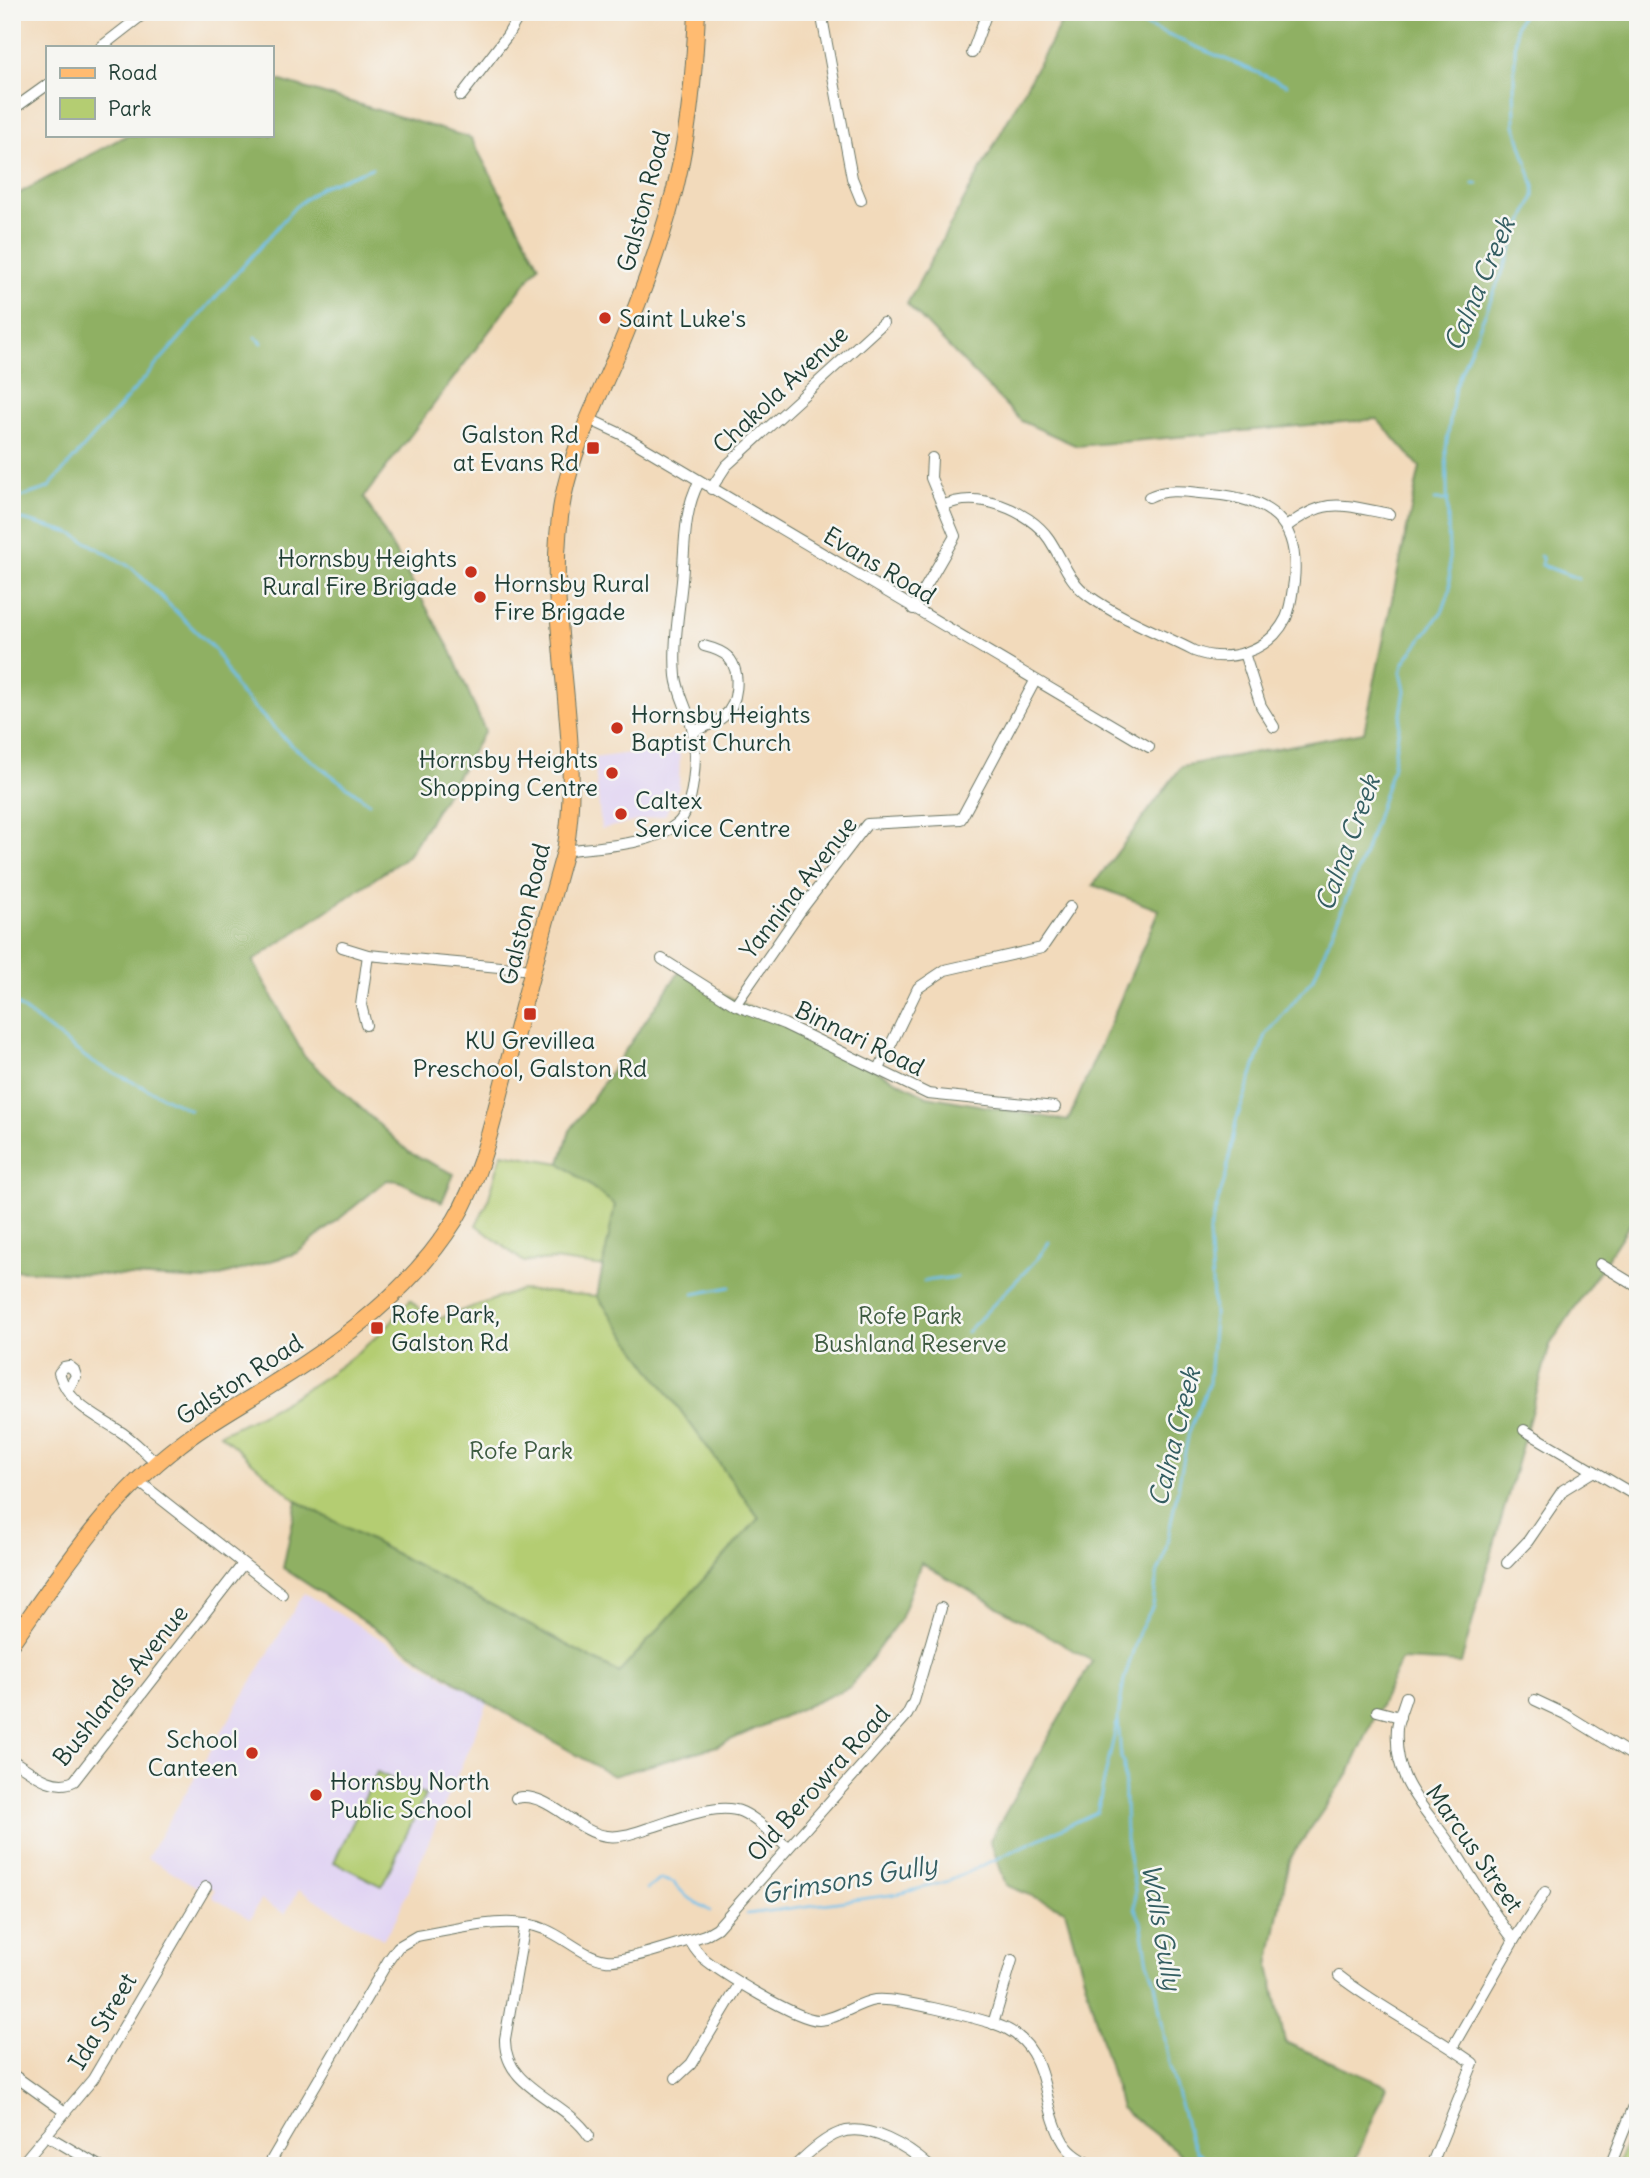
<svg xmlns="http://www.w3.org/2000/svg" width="1650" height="2178" font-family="Delius,sans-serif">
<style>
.built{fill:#e1d4f3}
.green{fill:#b4cd72;stroke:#6a8553;stroke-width:2}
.forest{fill:#8fb064;stroke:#57764c;stroke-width:2}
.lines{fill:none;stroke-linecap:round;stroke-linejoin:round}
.stream{stroke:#71c1ec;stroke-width:2.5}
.minor-casing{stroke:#697463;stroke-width:12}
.primary-casing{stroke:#697463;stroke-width:18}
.minor{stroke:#fff;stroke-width:10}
.primary{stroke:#ffbb71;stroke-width:16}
.poi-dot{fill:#c8321e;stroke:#f6f6f2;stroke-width:2.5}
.labels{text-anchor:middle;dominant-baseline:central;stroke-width:5;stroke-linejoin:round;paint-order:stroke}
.street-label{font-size:24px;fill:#1f3d34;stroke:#f6f6f2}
.poi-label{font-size:24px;fill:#1f3d34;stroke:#f6f6f2;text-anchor:start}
.park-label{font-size:24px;fill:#3d5a40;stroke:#f6f6f2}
.water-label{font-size:26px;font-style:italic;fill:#345e62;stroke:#f6f6f2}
</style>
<rect width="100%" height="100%" fill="#f6f6f2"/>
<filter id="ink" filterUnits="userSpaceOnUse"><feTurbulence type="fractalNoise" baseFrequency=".0143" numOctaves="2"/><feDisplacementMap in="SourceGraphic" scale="14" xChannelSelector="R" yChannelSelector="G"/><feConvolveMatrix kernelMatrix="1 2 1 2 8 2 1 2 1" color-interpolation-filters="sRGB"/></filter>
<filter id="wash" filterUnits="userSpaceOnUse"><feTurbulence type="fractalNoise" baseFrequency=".00686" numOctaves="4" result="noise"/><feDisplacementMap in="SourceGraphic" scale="28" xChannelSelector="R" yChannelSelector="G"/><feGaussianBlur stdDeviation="1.57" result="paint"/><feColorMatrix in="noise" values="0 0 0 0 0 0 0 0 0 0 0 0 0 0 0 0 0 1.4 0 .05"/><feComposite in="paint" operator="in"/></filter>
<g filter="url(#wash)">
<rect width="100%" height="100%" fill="#f2dabb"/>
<g class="built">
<polygon points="680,746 679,787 665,815 601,829 594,758"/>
<polygon points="304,1593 488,1703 394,1923 383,1939 299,1890 285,1914 261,1900 250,1919 212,1897 215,1889 201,1885 199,1888 147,1858"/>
</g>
<g class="green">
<polygon points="570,1131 615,1205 604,1267 554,1260 524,1262 476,1225 487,1204 502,1153 560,1163"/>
<path d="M521 1290 597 1296 759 1518 619 1673 297 1501 220 1434C273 1410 333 1376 377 1336 389 1326 399 1312 410 1300L432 1321Z"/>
<polygon points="377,1772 425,1795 382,1886 334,1862"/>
<polygon points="1638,2113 1638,2166 1617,2166"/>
</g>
<g class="forest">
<polygon points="1067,12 1638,12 1638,1212 1550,1345 1461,1663 1401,1660 1350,1771 1289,1860 1269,1966 1285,2042 1387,2086 1353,2166 1196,2166 1121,2108 1065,1910 1006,1885 990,1840 1092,1661 921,1563 900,1619 850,1687 717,1746 613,1776 488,1703 283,1568 297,1501 619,1673 759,1518 597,1296 615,1205 560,1163 570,1131 679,972 927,1096 1068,1121 1159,910 1093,885 1182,766 1364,732 1420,467 1377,419 1077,446 1021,421 907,304"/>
<polygon points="271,78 471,138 539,265 364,497 451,651 485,731 408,856 253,961 304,1056 410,1153 454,1174 442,1202 399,1181 387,1180 297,1253 207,1280 12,1270 12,197 127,135 271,135"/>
</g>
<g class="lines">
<g class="stream">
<polyline points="1113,12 1287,85"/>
<polyline points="1473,184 1478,184"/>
<polyline points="1634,316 1638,318"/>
<polyline points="255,337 257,338"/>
<polyline points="259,340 262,343"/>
<polyline points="12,500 48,488 295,207 321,187 372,168"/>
<polyline points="1434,500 1448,500"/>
<polyline points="12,517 71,533 132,568 215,650 238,691 291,745 369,803"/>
<polyline points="1540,556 1542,557 1542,565 1579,579"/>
<polyline points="12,1001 92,1062 190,1110"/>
<polyline points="924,1281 957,1277"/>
<polyline points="694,1294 730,1287"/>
<polyline points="967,1332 1038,1258 1049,1242"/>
<polyline points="1124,1680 1139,1632 1153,1606 1157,1574 1164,1558 1189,1432 1209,1383 1214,1315 1209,1232 1226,1175 1236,1121 1266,1035 1314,977 1365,853 1392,770 1405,690 1401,672 1404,662 1443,610 1450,590 1446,449 1455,386 1534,196 1534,186 1515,125 1514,81 1516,25 1524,12"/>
<polyline points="1124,1680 1118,1718 1121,1758 1124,1762 1126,1839 1135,1890 1135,1908 1141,1921 1148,1963 1155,1982 1169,2063 1189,2136 1197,2151 1216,2166"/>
<polyline points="647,1889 661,1879 674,1883 686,1896 710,1911"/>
<polyline points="747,1914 898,1894 949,1881 1097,1812 1117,1723"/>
</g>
</g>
</g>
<g filter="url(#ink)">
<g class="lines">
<defs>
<g id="minor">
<polyline points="821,12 852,178 861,200"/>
<polyline points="1027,12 1030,15"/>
<polyline points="101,47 146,12"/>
<polyline points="972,53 987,12"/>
<polyline points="461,96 507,36 521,12"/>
<polyline points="12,110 47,85"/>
<polyline points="589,419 621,434 1149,747"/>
<polyline points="711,489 726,466 883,323"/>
<path d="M943 506C976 489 1029 510 1049 539 1063 560 1068 581 1089 596 1119 618 1161 634 1194 651 1228 664 1269 652 1286 618 1291 607 1292 594 1294 581 1300 520 1269 499 1212 494 1191 493 1169 487 1149 497"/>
<path d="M1286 527C1327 496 1341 505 1389 514"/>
<polyline points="913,609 955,536 931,478 932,458"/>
<polyline points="1244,653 1261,706 1274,727"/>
<path d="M693 732C702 727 715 724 723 717 738 706 742 671 728 657 722 651 712 648 704 646"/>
<path d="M565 851C598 846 650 846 677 824 695 808 697 754 693 732 690 713 678 695 676 676 673 644 679 612 682 581 685 548 683 511 699 482"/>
<polyline points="342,947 368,955"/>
<polyline points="662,959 735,1005 784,1024 928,1094 1055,1107"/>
<polyline points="735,1005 801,910 867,824 961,819 1035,681"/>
<polyline points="366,1025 361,1005 368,955 533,970"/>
<polyline points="879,1069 918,988 945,970 1042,948 1070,907"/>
<polyline points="1600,1264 1638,1287"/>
<path d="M68 1389 76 1376 74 1370 69 1366 64 1367 59 1373C69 1404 93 1414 118 1430 132 1438 144 1452 157 1463"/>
<polyline points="1524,1430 1638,1497"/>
<polyline points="137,1480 282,1594"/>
<polyline points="1507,1563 1528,1541 1563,1490 1594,1471"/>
<path d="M1406 1697C1403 1707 1398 1718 1397 1728 1393 1785 1427 1808 1455 1851 1474 1881 1491 1911 1514 1940"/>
<polyline points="1535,1700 1567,1715 1638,1759"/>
<polyline points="1377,1711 1400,1717"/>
<path d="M12 1760C29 1770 53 1792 74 1781L243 1564"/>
<path d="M516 1798C548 1790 576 1833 607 1836 621 1838 636 1832 649 1828 674 1821 717 1801 742 1812 759 1820 774 1836 788 1848"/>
<path d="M525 1924 505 2039C504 2089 565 2099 589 2136"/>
<path d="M690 1940C693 1947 697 1952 702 1957 721 1973 797 2020 819 2020 839 2019 855 2003 875 2000 896 1997 972 2017 995 2024 1053 2043 1038 2100 1064 2143 1071 2154 1082 2160 1093 2166"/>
<path d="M1339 1976C1381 2009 1430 2032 1473 2063L1431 2166"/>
<polyline points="993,2024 1012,1960"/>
<polyline points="1452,2048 1514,1940 1545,1892"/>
<polyline points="12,2074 65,2112"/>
<polyline points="676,2078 691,2064 740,1983"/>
<polyline points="46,2135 99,2166"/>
<polyline points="20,2166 93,2079 206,1887"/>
<path d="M268 2166 388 1961 398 1947 417 1936C455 1930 508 1914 544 1929 565 1937 584 1957 606 1960 621 1963 687 1941 705 1935L717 1928 907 1715 914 1701 941 1608"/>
<path d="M795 2166C807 2154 823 2139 839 2133 868 2122 909 2148 929 2166"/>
<polyline points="1610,2166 1638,2096"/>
</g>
<path id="primary" d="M12 1642C62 1571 109 1498 179 1445 209 1421 244 1403 276 1382 345 1339 411 1290 455 1220 481 1177 492 1123 505 1075 525 1000 544 925 565 851 586 734 541 613 563 498 575 437 607 382 629 325 644 288 658 249 669 211 688 146 694 79 697 12"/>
</defs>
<use href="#minor" class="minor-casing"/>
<use href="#primary" class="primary-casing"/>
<use href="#minor" class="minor"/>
<use href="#primary" class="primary"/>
</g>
</g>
<g class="poi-dot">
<circle cx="605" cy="318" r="7"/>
<rect x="586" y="441" width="14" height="14" rx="3.5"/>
<circle cx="471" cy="572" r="7"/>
<circle cx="480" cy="597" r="7"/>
<circle cx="617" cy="728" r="7"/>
<circle cx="612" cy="773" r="7"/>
<circle cx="621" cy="814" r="7"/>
<rect x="523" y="1007" width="14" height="14" rx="3.5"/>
<rect x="370" y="1321" width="14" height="14" rx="3.5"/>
<circle cx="252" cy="1753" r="7"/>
<circle cx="316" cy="1795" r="7"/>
</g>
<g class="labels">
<g class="street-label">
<text transform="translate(643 201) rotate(-75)">Galston Road</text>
<text transform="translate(780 389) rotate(-43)">Chakola Avenue</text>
<text transform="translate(880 565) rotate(31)">Evans Road</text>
<text transform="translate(798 887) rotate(-52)">Yannina Avenue</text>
<text transform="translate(524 914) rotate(-76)">Galston Road</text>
<text transform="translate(860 1038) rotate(26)">Binnari Road</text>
<text transform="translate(239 1379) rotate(-33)">Galston Road</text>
<text transform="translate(120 1685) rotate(-51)">Bushlands Avenue</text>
<text transform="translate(818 1783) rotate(-48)">Old Berowra Road</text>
<text transform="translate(1475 1848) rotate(55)">Marcus Street</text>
<text transform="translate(102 2021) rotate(-59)">Ida Street</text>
</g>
<g class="poi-label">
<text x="619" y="318">Saint Luke's</text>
<text x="579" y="434" text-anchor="end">Galston Rd<tspan x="579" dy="28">at Evans Rd</tspan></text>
<text x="457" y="558" text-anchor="end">Hornsby Heights<tspan x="457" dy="28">Rural Fire Brigade</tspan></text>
<text x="494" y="583">Hornsby Rural<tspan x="494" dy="28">Fire Brigade</tspan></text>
<text x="631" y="714">Hornsby Heights<tspan x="631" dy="28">Baptist Church</tspan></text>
<text x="598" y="759" text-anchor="end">Hornsby Heights<tspan x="598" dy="28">Shopping Centre</tspan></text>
<text x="635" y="800">Caltex<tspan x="635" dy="28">Service Centre</tspan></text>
<text x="530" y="1040" text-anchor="middle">KU Grevillea<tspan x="530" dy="28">Preschool, Galston Rd</tspan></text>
<text x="391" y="1314">Rofe Park,<tspan x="391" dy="28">Galston Rd</tspan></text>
<text x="238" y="1739" text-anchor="end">School<tspan x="238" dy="28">Canteen</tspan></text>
<text x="330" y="1781">Hornsby North<tspan x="330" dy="28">Public School</tspan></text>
</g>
<g class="park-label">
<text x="910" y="1315">Rofe Park<tspan x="910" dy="28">Bushland Reserve</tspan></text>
<text x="521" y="1450">Rofe Park</text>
</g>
<g class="water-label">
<text transform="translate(1479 284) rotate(-67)">Calna Creek</text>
<text transform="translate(1347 843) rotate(-70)">Calna Creek</text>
<text transform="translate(1174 1437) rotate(-76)">Calna Creek</text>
<text transform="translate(849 1879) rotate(-10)">Grimsons Gully</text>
<text transform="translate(1162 1927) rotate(80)">Walls Gully</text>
</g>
</g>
<rect width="1650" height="2178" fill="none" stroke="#f6f6f2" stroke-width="42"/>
<rect x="46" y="46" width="228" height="91" fill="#f6f6f2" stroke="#a0aca6" stroke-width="2"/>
<rect x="60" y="68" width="35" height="10" fill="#ffbb71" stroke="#a0aca6" stroke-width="2"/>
<text x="108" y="80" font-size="21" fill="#1f3d34">Road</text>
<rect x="60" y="98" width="35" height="21" fill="#b4cd72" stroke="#a0aca6" stroke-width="2"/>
<text x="108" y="116" font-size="21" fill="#1f3d34">Park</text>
</svg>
